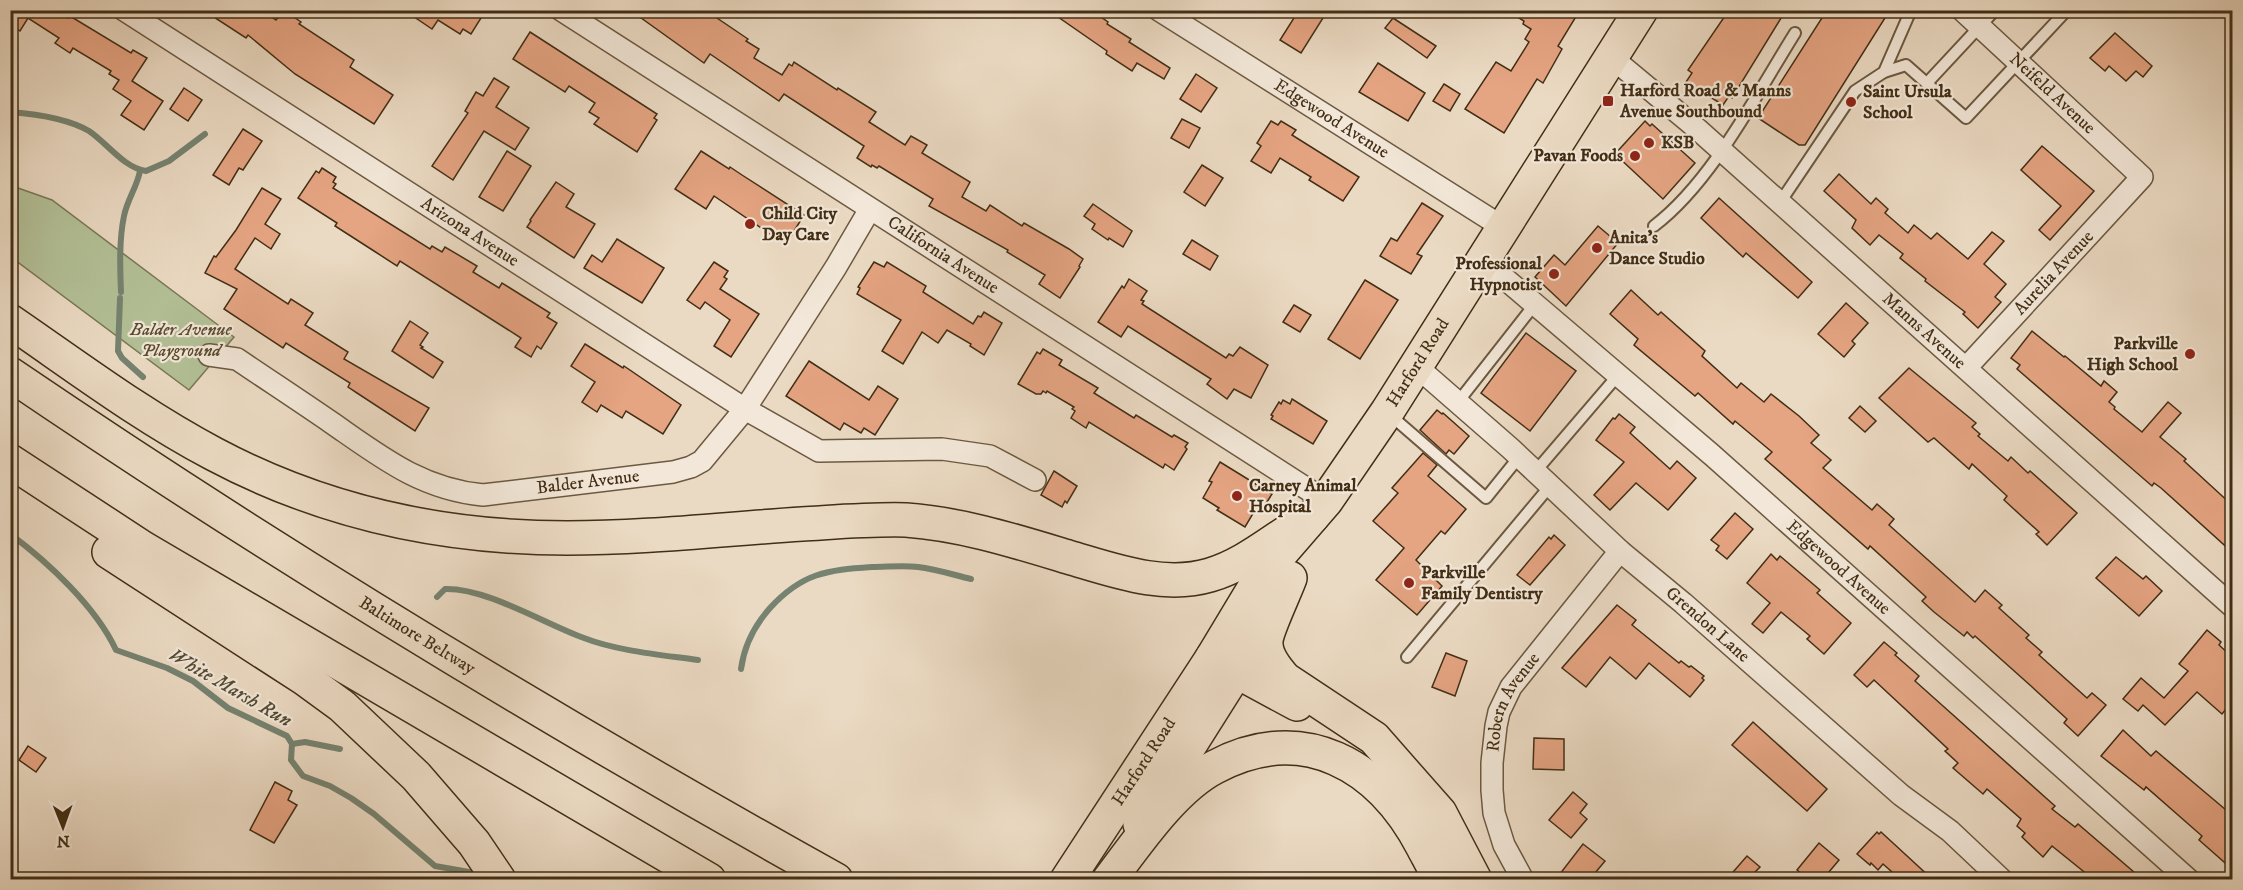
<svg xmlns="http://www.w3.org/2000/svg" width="2243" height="890" font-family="'IM FELL DW Pica',serif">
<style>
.green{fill:#b3c097;stroke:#7a7756;stroke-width:1.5}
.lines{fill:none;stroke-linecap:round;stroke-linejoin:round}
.stream{stroke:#768371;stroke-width:6}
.building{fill:#e5a482;stroke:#422e15;stroke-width:1.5}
.service-casing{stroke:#6c5940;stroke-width:14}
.minor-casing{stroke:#6c5940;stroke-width:24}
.primary-casing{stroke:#422e15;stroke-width:36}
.motorway-casing{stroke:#422e15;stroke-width:36}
.service{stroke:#f2e7d8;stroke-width:10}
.minor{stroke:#f2e7d8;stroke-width:21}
.primary{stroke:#ebdac3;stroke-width:33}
.motorway{stroke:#ebdac3;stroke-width:33}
.poi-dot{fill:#8f2418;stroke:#f2e7d8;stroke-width:2}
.labels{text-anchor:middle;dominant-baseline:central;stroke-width:4.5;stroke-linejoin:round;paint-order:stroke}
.poi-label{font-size:18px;font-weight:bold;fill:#422e15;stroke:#f2e7d8;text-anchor:start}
.street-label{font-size:18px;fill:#422e15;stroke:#f2e7d8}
.park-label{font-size:18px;font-style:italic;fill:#594b2f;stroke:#f2e7d8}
.water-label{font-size:20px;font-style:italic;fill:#534a34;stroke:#f2e7d8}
</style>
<rect width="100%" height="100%" fill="#ebdac3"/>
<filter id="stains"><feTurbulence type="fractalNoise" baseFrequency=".00333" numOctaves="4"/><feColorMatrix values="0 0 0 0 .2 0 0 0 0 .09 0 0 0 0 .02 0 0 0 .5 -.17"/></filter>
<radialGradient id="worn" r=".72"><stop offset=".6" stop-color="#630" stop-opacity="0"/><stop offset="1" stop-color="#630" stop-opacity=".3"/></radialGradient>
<polygon class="green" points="11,188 18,188 52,200 234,337 189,390 11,257"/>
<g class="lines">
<g class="stream">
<path d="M10 112C35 114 67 118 89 131 107 143 124 168 146 171L169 161 205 134"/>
<path d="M121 292C120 267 119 240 124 216 127 200 137 187 140 171"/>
<polyline points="120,298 118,351 122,358 143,377"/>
<path d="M10 534C48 562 96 607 116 650L167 668 193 681 228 708 287 736 292 744 291 760 303 776 330 786 351 798 374 814 435 866 469 872"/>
<path d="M437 597 445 589C487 588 543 623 584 638 617 651 663 655 698 660"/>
<path d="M741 669C744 646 754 626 770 608 802 573 827 570 872 567 887 567 903 565 918 567 936 569 954 575 971 579"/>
<polyline points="292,744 305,742 340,749"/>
</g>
</g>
<g class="building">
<polygon points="10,10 55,10 68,18 70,16 131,53 133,50 147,58 132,81 163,101 144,130 121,115 131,101 113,89 119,80 109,74 111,71 73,48 70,53 55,43 59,38 28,18 20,31 10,24"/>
<polygon points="203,10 261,10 276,20 284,10 301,22 299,24 354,60 350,67 393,95 374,124 295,74 248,35 246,38"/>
<polygon points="404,10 486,10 471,34 463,29 460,34 438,20 432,29"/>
<polygon points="630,10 705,10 748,39 746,41 759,49 754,58 782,75 789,64 792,66 794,62 837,90 838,88 876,112 869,122 905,145 911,136 927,145 922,153 970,182 962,197 986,211 990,205 1022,226 1024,223 1069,249 1083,259 1079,266 1080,267 1060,298 1039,284 1045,275 1007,252 1008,250 929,206 933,199 879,166 877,168 872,165 871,167 857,158 864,146 784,94 779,101 710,54 704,63"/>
<polygon points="1048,10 1091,10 1108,22 1107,24 1131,39 1129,42 1170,68 1164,79 1137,63 1132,71 1106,54 1107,51"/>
<polygon points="1299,10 1328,10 1301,53 1280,40"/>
<polygon points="1506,10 1580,10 1558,46 1562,49 1543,83 1537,79 1504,133 1465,109 1496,62 1511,71 1529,42 1525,39 1531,29 1523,24 1524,21"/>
<polygon points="1729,10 1786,10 1732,98 1729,96 1723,105 1686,82 1692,73 1688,70"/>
<polygon points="1827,10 1890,10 1805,145 1799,145 1758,118"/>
<polygon points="1393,18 1436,46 1427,58 1385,28"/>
<polygon points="530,32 657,114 654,118 657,120 637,152 594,124 599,118 589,112 595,103 569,86 565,92 513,59"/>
<polygon points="2115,33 2152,66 2143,77 2136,71 2126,81 2109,66 2105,71 2090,58"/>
<polygon points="1378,63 1425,93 1408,121 1359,92"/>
<polygon points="1196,74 1217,88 1201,112 1180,99"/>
<polygon points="494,78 509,87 496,107 529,128 515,150 484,131 453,180 432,166 468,113 465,111 476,92 483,96"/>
<polygon points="1444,84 1460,94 1450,111 1433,101"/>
<polygon points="184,88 202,100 188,121 170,109"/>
<polygon points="1182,119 1200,128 1189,148 1171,138"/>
<polygon points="1271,121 1278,125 1281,121 1296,130 1292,135 1359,177 1343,201 1309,180 1311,177 1280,158 1271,173 1251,161 1261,146 1257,143"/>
<polygon points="1645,121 1650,126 1652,124 1695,163 1663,199 1615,154"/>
<polygon points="243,129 262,141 243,170 239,168 229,185 213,175"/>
<polygon points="2042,146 2094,191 2050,240 2039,230 2061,206 2021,170"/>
<polygon points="507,151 531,166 503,211 479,197"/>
<polygon points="701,151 729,169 730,167 742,175 804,215 791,236 785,231 779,240 714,196 706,209 675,189"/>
<polygon points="1202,165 1223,178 1205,206 1184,192"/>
<polygon points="322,168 336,177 333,182 336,184 333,188 430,249 432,246 442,252 445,247 477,266 473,272 499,288 502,283 550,313 547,317 557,323 541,349 537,346 531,357 515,347 521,338 400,261 397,266 374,251 335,226 337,223 298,198 316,171 319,173"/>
<polygon points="1839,174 1871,204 1876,198 1888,209 1885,213 1908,233 1914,225 1931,239 1937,233 1968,259 1992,232 2004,241 1984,264 2006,284 1995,297 2001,302 1978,328 1963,314 1965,312 1925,281 1926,279 1900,258 1903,254 1879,235 1870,245 1852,228 1856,220 1824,191"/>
<polygon points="556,182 574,194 566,207 595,224 574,258 527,227 531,221 530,220"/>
<polygon points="262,188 281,199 265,224 280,234 271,249 255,238 235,269 288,304 291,299 313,313 305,325 348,352 344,359 429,408 415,431 357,393 348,387 350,383 286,343 283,348 224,309 237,289 205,273 214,256 216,257 236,230"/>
<polygon points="1719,198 1812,282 1798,298 1746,253 1743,257 1701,218"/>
<polygon points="1422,203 1443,216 1417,254 1422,256 1411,274 1380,256 1391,238 1397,241"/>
<polygon points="1093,204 1132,231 1123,247 1109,238 1108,240 1092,229 1095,224 1084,216"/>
<polygon points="1598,226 1618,243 1566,306 1535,277 1554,255 1565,265"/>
<polygon points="617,239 664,268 642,303 584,268 592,255 602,262"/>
<polygon points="1192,240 1218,256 1210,270 1183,254"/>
<polygon points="714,262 728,271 724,277 727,279 720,289 759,314 731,357 714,346 730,320 705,302 700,309 687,300"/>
<polygon points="874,262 884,267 887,262 926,286 923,292 973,324 978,316 981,317 984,312 1002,323 984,355 970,346 971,344 947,330 938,343 922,332 903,364 882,351 901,320 857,294 860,288 858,287"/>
<polygon points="1129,279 1147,291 1141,300 1144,301 1142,304 1226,358 1229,354 1233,356 1240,347 1268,365 1251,398 1234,389 1227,399 1207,384 1211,379 1128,326 1121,337 1098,322 1122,286 1124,288"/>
<polygon points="1365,280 1398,300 1360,359 1328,339"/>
<polygon points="1631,290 1658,315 1661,312 1705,351 1702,356 1737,388 1741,383 1764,402 1771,394 1799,416 1819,435 1811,443 1831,460 1823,468 1872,510 1877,504 1894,519 1889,525 1975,602 1985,590 2002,605 1999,608 2029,635 2026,638 2042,652 2039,655 2087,698 2092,693 2106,705 2078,736 2064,723 2067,719 2031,686 1975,636 1973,638 1967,632 1964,636 1934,612 1922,601 1926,597 1870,546 1868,549 1765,459 1772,452 1735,421 1733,424 1698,393 1695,396 1634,345 1638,339 1610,314"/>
<polygon points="1846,303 1868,323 1852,341 1855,344 1844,357 1818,334"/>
<polygon points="1294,305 1311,315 1300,332 1283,322"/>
<polygon points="410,321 428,333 420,345 423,347 421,348 443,362 433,378 392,351"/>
<polygon points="2032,331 2064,357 2065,356 2101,386 2104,381 2117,392 2109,402 2115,407 2114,409 2142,432 2168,402 2181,413 2160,437 2186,459 2184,461 2232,505 2232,552 2161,488 2154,483 2152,486 2017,369 2020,365 2011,358"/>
<polygon points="1526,333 1576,371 1530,431 1481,393"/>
<polygon points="585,344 623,368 624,366 681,405 663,434 626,411 622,418 601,405 597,412 582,402 595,382 571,366"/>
<polygon points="1043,349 1062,360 1059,365 1098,388 1094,393 1134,418 1136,415 1172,437 1174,435 1188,443 1185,447 1187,449 1174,470 1165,464 1163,468 1089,422 1086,428 1071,418 1075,411 1072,409 1074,407 1047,391 1046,393 1043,391 1041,394 1036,394 1018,384 1037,352 1040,354"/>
<polygon points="809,361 869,400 878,386 898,399 875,435 864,428 861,433 844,423 840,430 786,396"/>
<polygon points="1909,368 1976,423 1972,427 1980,434 1978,436 2008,461 2011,457 2028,473 2030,471 2077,513 2047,545 2036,534 2039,532 2004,500 2007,496 1972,464 1969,469 1934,438 1928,442 1879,398"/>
<polygon points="1292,399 1327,421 1313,444 1271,419 1273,416 1271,415 1279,402 1281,404 1283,400 1290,404"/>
<polygon points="1860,406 1876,421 1865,432 1849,418"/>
<polygon points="1437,410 1442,414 1443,413 1469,436 1454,454 1449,450 1446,454 1420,430"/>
<polygon points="1619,414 1635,427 1630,433 1670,469 1677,461 1696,478 1668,510 1636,483 1610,510 1594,495 1624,462 1596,440 1613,418 1615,419"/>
<polygon points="1423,453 1437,465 1428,476 1466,509 1445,534 1441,531 1416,560 1442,586 1417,615 1376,580 1404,548 1373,521 1398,493 1392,488"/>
<polygon points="1220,462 1272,494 1260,513 1255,510 1245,527 1217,510 1219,508 1203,498 1212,482 1209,481"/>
<polygon points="1054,471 1077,486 1067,503 1065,501 1062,507 1041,495"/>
<polygon points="1735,513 1753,529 1727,559 1716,550 1719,546 1711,540"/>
<polygon points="1554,535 1565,545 1530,585 1517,575 1549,537 1551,539"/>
<polygon points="1771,554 1777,560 1780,556 1820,590 1817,593 1851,623 1824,654 1807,639 1810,636 1781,612 1763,633 1752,624 1770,603 1747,583"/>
<polygon points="2116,557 2143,579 2146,576 2162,591 2139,616 2096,578"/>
<polygon points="1617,605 1636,620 1632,625 1679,663 1681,661 1689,667 1691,666 1704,676 1702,678 1704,680 1690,697 1649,663 1636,679 1610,657 1586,687 1562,668"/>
<polygon points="2207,630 2221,642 2219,645 2232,657 2232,702 2222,714 2197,692 2165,725 2143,705 2138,711 2123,699 2141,678 2164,698 2188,671 2179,664"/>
<polygon points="1884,642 1897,653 1895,655 1919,676 1915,681 2055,806 2052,809 2075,827 2078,824 2142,879 2093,879 2052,846 2043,857 2022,837 2025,833 2017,826 2021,819 1987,789 1983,794 1953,768 1958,763 1945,751 1948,749 1874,680 1867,687 1854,675"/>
<polygon points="1446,653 1467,661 1455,696 1432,687"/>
<polygon points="1753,722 1827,789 1807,811 1732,745"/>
<polygon points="2123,730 2151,756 2156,751 2232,815 2232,869 2199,840 2202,836 2146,787 2144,790 2101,756"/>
<polygon points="1534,738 1564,739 1564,770 1533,769"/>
<polygon points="28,746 46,758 36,772 19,760"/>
<polygon points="275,782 292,791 288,800 297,805 274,843 250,830"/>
<polygon points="1573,792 1587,804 1580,813 1587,819 1571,838 1549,820"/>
<polygon points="1877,832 1879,834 1881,832 1893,843 1932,879 1900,879 1883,864 1878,870 1871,863 1870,865 1857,854"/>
<polygon points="1819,843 1839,860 1823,879 1808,879 1797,870"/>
<polygon points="1583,844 1605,861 1590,879 1556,879"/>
<polygon points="1747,856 1760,867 1748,879 1727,879"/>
</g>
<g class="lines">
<defs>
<g id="service">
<polyline points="1884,72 1906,65 1966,118 2067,10"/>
<polyline points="1927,83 1995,10"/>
<polyline points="1779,204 1855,91 1884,72 1911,10"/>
<path d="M1654 226C1712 182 1756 95 1795 33"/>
<polyline points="1458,402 1535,304"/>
<polyline points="1389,414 1486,498 1519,457"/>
<polyline points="1535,472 1619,374"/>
<polyline points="1407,657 1550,486"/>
</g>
<g id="minor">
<path id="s1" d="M124 10 745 409 819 451 942 449 990 456 1035 480"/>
<path id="s2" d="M561 10 1326 501"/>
<path id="s3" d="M1159 10 1504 228"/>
<path id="s4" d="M1962 10 2142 177 1966 368"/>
<path id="s5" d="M1611 57 1694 126 2232 606"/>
<path id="s6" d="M1483 260 1712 455 2189 880"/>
<path id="s7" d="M209 355 237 359C268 380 300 401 332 423 381 457 421 489 483 495L673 472 691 467 702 461 745 409 836 267 870 209"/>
<path id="s8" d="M1416 366 1510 448 1620 551 1683 603 1901 795 1950 831 2002 880"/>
<path id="s9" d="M1523 880 1504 845 1494 813 1492 790V763L1496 726 1499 712 1511 687 1620 551"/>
</g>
<g id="primary">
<polyline points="1140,824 1236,672 1272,610"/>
<path id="s10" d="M1067 880 1212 658 1262 575 1326 501 1387 412 1641 10"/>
</g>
<g id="motorway">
<path d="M10 321C77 367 142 416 214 454 323 512 443 538 567 538 645 538 724 529 802 524 837 522 872 519 906 520 962 524 1015 541 1068 557 1113 570 1163 589 1210 575 1248 564 1278 535 1312 517"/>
<path id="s11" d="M10 374C278 556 554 723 836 880"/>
<polyline points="10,461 143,548 709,880"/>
<polyline points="109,552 305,679 342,706 416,776 474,843 499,880"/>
<path d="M1290 578C1285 592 1267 629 1266 641 1265 655 1276 669 1285 679L1374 738 1440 813 1475 880"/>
<polyline points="1212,658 1297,704"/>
<path d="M1109 880C1137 843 1174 788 1215 767 1303 720 1380 765 1423 847 1428 857 1435 868 1439 880"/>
</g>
</defs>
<use href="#service" class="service-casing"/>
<use href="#minor" class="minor-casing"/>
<use href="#primary" class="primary-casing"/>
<use href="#motorway" class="motorway-casing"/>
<use href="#service" class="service"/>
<use href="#minor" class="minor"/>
<use href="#primary" class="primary"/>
<use href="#motorway" class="motorway"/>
</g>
<g class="poi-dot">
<rect x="1602" y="95" width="12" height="12" rx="3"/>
<circle cx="1851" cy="102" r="6"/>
<circle cx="1649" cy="143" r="6"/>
<circle cx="1635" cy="156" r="6"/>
<circle cx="750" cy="224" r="6"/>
<circle cx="1597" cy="248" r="6"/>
<circle cx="1554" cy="274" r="6"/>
<circle cx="2190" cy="354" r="6"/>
<circle cx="1237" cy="496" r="6"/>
<circle cx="1409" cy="583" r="6"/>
</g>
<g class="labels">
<g class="poi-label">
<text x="1620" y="91">Harford Road &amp; Manns<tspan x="1620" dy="21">Avenue Southbound</tspan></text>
<text x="1863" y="92">Saint Ursula<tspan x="1863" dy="21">School</tspan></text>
<text x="1661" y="143">KSB</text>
<text x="1623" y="156" text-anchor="end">Pavan Foods</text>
<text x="762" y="214">Child City<tspan x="762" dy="21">Day Care</tspan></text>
<text x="1609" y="238">Anita's<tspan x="1609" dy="21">Dance Studio</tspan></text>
<text x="1542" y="264" text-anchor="end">Professional<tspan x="1542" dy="21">Hypnotist</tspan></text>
<text x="2178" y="344" text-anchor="end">Parkville<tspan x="2178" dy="21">High School</tspan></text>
<text x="1249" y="486">Carney Animal<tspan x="1249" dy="21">Hospital</tspan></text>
<text x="1421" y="573">Parkville<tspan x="1421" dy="21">Family Dentistry</tspan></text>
</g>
<g class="street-label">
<text stroke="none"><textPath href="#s4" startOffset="123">Neifeld Avenue</textPath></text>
<text stroke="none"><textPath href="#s3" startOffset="204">Edgewood Avenue</textPath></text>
<text stroke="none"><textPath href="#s1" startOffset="411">Arizona Avenue</textPath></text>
<text stroke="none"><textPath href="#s2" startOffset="454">California Avenue</textPath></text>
<text transform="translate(2054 273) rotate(-47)">Aurelia Avenue</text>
<text stroke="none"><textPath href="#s5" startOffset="416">Manns Avenue</textPath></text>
<text stroke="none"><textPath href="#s10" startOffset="626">Harford Road</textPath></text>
<text stroke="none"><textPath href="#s7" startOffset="418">Balder Avenue</textPath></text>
<text stroke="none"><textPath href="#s6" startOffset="470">Edgewood Avenue</textPath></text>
<text stroke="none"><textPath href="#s8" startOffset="390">Grendon Lane</textPath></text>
<text stroke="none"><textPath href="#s11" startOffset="484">Baltimore Beltway</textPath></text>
<text stroke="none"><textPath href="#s9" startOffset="189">Robern Avenue</textPath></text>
<text stroke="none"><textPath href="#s10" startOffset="141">Harford Road</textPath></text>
</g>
<g class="park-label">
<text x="181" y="330">Balder Avenue<tspan x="181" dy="21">Playground</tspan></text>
</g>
<g class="water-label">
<text transform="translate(230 688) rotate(30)">White Marsh Run</text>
</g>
</g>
<rect width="2243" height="890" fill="none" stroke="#ebdac3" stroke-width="36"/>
<rect x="12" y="12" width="2219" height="866" fill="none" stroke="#422e15" stroke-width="3"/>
<rect x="18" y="18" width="2207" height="854" fill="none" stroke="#422e15" stroke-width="1.5"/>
<g transform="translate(63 827) rotate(179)" stroke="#f2e7d8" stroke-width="4.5" paint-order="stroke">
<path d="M0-4.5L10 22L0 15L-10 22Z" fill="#422e15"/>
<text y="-9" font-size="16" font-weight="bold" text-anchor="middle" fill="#422e15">N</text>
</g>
<rect width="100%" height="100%" filter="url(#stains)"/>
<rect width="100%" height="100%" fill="url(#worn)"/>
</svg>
